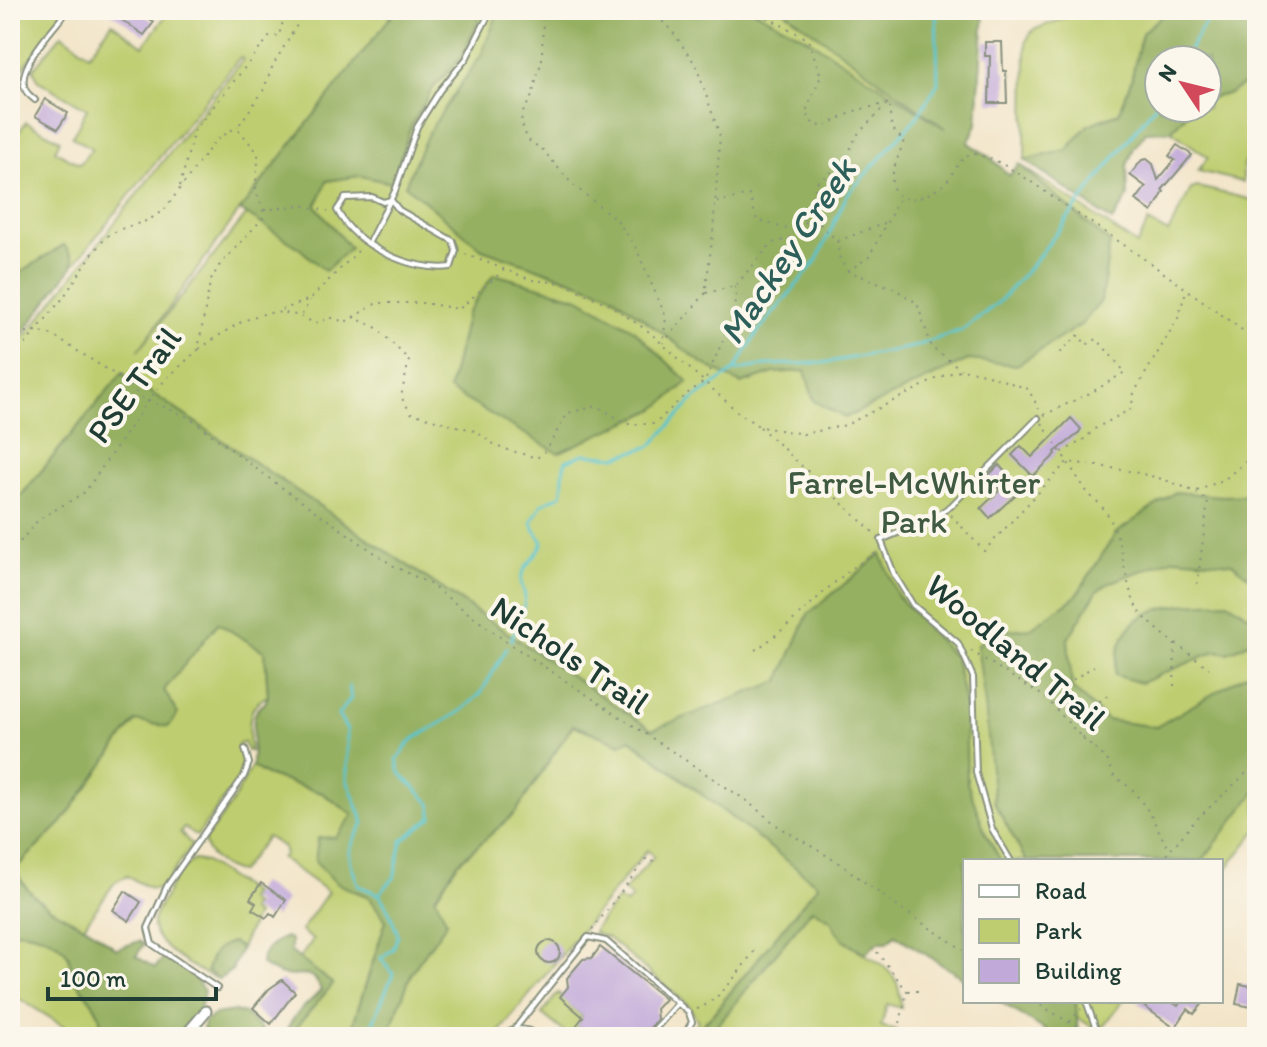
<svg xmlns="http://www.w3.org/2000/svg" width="1267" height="1047" font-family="Itim,sans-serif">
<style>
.green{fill:#becd6f;stroke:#6e8552;stroke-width:2}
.forest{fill:#96b062;stroke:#5a764b;stroke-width:2}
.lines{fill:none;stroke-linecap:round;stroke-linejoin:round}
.stream{stroke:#58c5cd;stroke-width:3}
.building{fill:#c1a9d9}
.lane-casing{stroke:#88907e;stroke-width:8}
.street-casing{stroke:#88907e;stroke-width:13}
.path{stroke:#88907e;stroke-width:2;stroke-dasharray:2 6;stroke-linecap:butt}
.lane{stroke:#fff;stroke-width:4}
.street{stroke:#fff;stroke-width:9}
.labels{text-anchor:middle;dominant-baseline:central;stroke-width:8;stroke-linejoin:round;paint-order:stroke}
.street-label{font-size:34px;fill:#1f3d34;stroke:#fbf7ec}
.park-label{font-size:34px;fill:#3f5a40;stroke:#fbf7ec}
.water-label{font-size:36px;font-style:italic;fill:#2d5f5a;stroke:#fbf7ec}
</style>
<rect width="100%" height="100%" fill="#fbf7ec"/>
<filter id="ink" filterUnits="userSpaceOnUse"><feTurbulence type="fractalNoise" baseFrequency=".0125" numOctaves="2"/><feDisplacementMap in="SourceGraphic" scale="16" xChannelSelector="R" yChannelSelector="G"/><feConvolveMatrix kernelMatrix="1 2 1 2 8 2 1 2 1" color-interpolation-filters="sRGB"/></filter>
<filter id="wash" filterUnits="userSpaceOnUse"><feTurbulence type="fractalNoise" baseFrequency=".006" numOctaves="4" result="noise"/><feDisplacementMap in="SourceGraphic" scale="32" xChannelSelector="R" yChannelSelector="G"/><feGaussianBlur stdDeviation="1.8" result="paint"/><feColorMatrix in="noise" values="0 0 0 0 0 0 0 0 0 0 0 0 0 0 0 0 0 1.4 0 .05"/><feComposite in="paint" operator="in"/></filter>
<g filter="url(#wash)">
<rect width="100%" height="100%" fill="#f2e4c7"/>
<g class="green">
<polygon points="10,10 66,10 10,86"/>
<polygon points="170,10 396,10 240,210 138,351 409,10 784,10 992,159 1009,176 1019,164 1137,245 1148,222 1168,233 1191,189 1198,187 1257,201 1257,316 1250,322 1257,327 1257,830 1221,876 1221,861 965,861 965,941 122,373 10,509 10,356 243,59 240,57 72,267 73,258 64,245 10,279 10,144 26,122 60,140 55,151 80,164 92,148 72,137 87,109 39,81 33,69 62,34 89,54 112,23 143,46"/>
<polygon points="1085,10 1169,10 1142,33 1131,81 1119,113 1088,125 1067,150 1025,160 1026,41 1033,30"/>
<polygon points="1254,78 1256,146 1243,164 1243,182 1198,171 1208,157 1171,131 1192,108 1207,108 1207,99 1230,93"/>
<path d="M218 623 265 652 268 696C244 705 250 730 250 751H247L244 742 238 745 243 757 242 774 197 836 184 828 180 832 192 845 162 888 151 889 127 876 115 882 84 926C53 913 30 900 15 869L62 822 115 746Z"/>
<polygon points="573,725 621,744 630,739 819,885 712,1015 690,1037 687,1037 698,1021 687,1004 608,938 594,933 595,928 618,899 626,904 632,898 624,891 654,856 647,850 495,1037 387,1037 412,972 447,922 435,898 458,863 515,813"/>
<path d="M252 766 266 775 322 793 354 815 336 837V883L369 897 386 920 349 1037H288L333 984 299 959 313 940 301 931 328 892 281 858 285 854 283 847 267 837 240 872C224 870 204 855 205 839L230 806Z"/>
<path d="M194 860 206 862 252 893 248 900 253 904 250 910 256 915 241 948 232 942C216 947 211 954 207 971L219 979C200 974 149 944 153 921 155 912 162 901 167 893 173 881 182 867 194 860Z"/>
<path d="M812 909 831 920C843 955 882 952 897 983 900 990 900 1001 901 1008L887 1004 881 1026 896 1030 894 1037H708Z"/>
<path d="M17 931C36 933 54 937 67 953 71 960 70 970 74 977 86 1000 106 1007 99 1037H72L70 1030 10 993V937Z"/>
<polygon points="558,993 583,1017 577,1026 581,1030 575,1037 571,1037 542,1014"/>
<polygon points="1054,1001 1123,1001 1099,1032"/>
</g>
<g class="forest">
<polygon points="396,10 484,10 461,58 433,88 411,126 392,183 360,176 327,181 316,206 350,248 325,271 298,247 240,210"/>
<polygon points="499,10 753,10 808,39 946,129 783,10 984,10 977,124 968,143 992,159 1009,176 1019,164 1110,243 1101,301 1082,324 1017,365 968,360 845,418 814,401 805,371 774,373 741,384 702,363 609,293 482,249 405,185 428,133 481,55"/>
<polygon points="1169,10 1253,10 1254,78 1230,93 1207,99 1207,60 1159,60 1159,108 1192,108 1171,131 1146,132 1134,148 1127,166 1128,197 1112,221 1025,160 1067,150 1088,125 1119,113 1131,81 1142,33"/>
<polygon points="64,245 73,258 72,267 10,351 10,279"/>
<polygon points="494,274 579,298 634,330 688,382 656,409 558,453 449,390 467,313"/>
<path d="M122 373 652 730 779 681 808 614 881 554 897 595 955 658 965 702 967 783 986 834 1001 861H965V979L895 935 887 942H878L866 953C848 945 838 939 831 920L812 909 708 1037H690L712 1015 818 885 631 739 621 744 573 725 515 813 458 863 435 897 447 922 412 972 387 1037H349L386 921 369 897 336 883 315 861 318 838 336 837 353 815 322 793 266 775 252 766 254 717 258 708 265 703 268 696 265 652 218 623 164 690 178 714 168 727 135 721 62 822 15 869C30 902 56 912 86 927 97 933 107 942 117 949L139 941 144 944 136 956 155 968 165 956 193 976 204 991 200 1009 176 1037H99C106 1007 86 1000 74 977 70 970 71 960 67 953 54 937 36 933 18 931L10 937V509Z"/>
<polygon points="1175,492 1221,496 1257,495 1257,583 1232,563 1175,558 1111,582 1097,591 1068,639 1072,688 1107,720 1156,727 1257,668 1257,790 1202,861 1026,861 994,802 985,704 977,645 997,631 1031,628 1076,596 1116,533"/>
<path d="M1228 602 1257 620V639L1228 653 1216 651 1141 683 1115 675C1117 602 1171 605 1228 602Z"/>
<path d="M286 937 291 940V952L333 984 288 1037H278L286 1033C292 1014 308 1005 321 990 311 966 303 979 284 975 276 974 268 968 261 964 263 950 272 942 286 937Z"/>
<path d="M232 942 241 948 232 970 219 979 207 971C211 954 216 947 232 942Z"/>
<polygon points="999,1001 1076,1001 1078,1037 1053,1035"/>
<polygon points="234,1011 246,1014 269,1037 211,1037 203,1029 204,1022 216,1014"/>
</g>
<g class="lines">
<g class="stream">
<polyline points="1183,60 1213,10"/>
<polyline points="735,371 766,365 823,363 913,347 962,330 999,302 1035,261 1159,100"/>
<path d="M511 640C516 627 524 612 525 598 525 592 521 586 521 580 522 565 538 558 543 542L534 529 532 521 542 504 561 495C565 482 560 473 566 461L584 454 616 457 651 446 695 398 734 371 757 333 817 260 847 195 917 117 938 83 936 10"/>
<path d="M349 686 351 698 338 715 347 730V780L364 823C346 851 346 854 359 886L378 894"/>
<polyline points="367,1037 393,974 381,958 393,949 398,935 389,911 379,894 394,878 402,841 432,817 431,804 400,773 397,759 412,740 460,712 481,693 507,648"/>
</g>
</g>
<g id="blocks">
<g class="building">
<polygon points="107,10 136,10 154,22 144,35"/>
<polygon points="985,42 1002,42 1003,71 1006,71 1007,103 989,103 990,56 985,56"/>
<polygon points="45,99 68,113 58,129 35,116"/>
<polygon points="1177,145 1192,155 1162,190 1164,192 1152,212 1136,200 1146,187 1130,175 1142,160 1147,159 1153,164 1158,180 1175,160 1169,156"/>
<polygon points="1071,418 1081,429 1078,434 1055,452 1056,454 1033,476 1012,455 1021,446 1032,457"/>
<polygon points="999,465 1021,490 990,518 981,508 1000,490 988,476"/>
<polygon points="261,883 286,900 275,917 270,913 266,918 252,909 256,903 250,899"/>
<polygon points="125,891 141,902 129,921 113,910"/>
<circle cx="549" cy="952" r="11"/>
<polygon points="600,947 665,999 656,1009 657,1019 643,1037 609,1037 600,1029 593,1037 589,1037 576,1026 583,1017 560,997 568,987 567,978 583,959 592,958"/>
<polygon points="282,980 295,992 271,1024 253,1008 269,989"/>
<polygon points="1240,984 1257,987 1257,1008 1236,1004"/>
<polygon points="1136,1001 1170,1001 1178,1006 1180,1003 1178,1001 1205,1001 1194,1014 1188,1009 1175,1028"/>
</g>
</g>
</g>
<g filter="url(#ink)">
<use href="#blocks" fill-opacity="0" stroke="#88907e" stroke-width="2"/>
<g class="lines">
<defs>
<g id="lane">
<path d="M35 100C32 97 28 95 26 91 13 69 55 27 68 10"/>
<path d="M372 197 383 202 391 200 399 210 453 241 456 251 451 267C412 272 355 246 337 210L345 198Z"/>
<polyline points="369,242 395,191 417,127 440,90 466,59 491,10"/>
<polyline points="1011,861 992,829 976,773 973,677 958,643 913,605 894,574 881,540 931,519 951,506 1038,418"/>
<polyline points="217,988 152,944 148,928 167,886 244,776 249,763 245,749"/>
<polyline points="1086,1001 1099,1037"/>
<polyline points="513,1031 588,937 606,941 689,1013 692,1022 683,1037"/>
<polyline points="648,1037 678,1003"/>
</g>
<g id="street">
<polyline points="184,1037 206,1011"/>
<path d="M506 1037C516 1029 526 1031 536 1037"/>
</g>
</defs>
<use href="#lane" class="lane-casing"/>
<use href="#street" class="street-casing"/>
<g class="path">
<polyline points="543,10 542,59 532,96 521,116 523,128 528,140 543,150 572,184 617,220 635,246 666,317 663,343"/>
<polyline points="651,10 672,31 696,65 720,136 713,233 705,294 663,343"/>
<path d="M753 10 808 39 821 76 806 111 811 122 823 127 857 110 890 103C890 120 889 130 904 140 901 152 888 176 893 188 902 210 936 193 947 181 956 169 958 161 971 153L992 159C1020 172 1045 192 1070 209 1135 251 1195 295 1257 341"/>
<polyline points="180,186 194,131 270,36 280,36 280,27 293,10"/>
<polyline points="717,202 749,195 757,220 794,231"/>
<polyline points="264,210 300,205 328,211"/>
<polyline points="804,222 820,224 837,241 840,260 848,271 893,288 917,303 932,348 961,369"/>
<polyline points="838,241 885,223"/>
<polyline points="465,254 532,280 563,283 610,305 648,331 739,413 760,427 804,434 846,425 940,377 962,369 988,375 1028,389 1039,409"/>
<polyline points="848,271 869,257 900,197"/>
<polyline points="706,293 735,286 772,243 788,239 803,222 817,182 837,168 847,156 857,135 886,105"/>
<polyline points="282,310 310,299 360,249"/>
<polyline points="302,315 310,300"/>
<polyline points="353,317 377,328 409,360 401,397 411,413 475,431 498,447 537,458 546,450 568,413 597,406 627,424 655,424 684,396 705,381 731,322 736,297 735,286"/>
<polyline points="10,334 37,331 52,335 127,382 140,397 190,418 274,482 392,565 428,583 507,642 744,799 778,826 839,863 901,909 965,951"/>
<path d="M199 349C237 324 268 297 314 323L332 318 345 322 377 303H424L459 309 504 270"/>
<polyline points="10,363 63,298 93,253 107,236 121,229 149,220 165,209 215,141 238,126"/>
<polyline points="1044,415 1094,391 1125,372 1097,339 1086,345 1079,335 1058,354"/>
<polyline points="1257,416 1257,417"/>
<path d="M1042 423 1089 495C1125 520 1119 566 1135 604 1141 618 1163 633 1175 644L1174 688"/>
<polyline points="760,427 875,534"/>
<polyline points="1062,452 1083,440 1096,428 1131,409 1134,393 1178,318 1186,291"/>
<polyline points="1197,491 1225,479 1257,452"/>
<path d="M951 515 984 551 1067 462C1109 467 1175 475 1208 501L1197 586"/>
<path d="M10 554 38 520 85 492 149 400 165 380 198 350 210 282 219 266 263 218C265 207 259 203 257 193 254 180 259 167 258 153L239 130V125L263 91 273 65 306 10"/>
<polyline points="1176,644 1209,668"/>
<path d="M755 650C799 622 831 577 878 552"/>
<polyline points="971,651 1045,697 1083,739 1107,759 1114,776 1132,789 1149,812 1169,850"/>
<polyline points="1046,697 1094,666"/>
<polyline points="1083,738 1100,701 1109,694"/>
<polyline points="1161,861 1194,822 1257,763"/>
<polyline points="592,930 646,859 655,862"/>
<polyline points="877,952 907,991 897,1037"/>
<polyline points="908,991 920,991"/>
<polyline points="1034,1001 1070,1023 1089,1030"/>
<path d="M697 1009C723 999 739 970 756 949"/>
<polyline points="1070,1022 1081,1009"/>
<polyline points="579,1037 583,1032"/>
</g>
<use href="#lane" class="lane"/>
<use href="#street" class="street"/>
</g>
</g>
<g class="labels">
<g class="street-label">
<text transform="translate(134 385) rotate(-54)">PSE Trail</text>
<text transform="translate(1016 652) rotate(40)">Woodland Trail</text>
<text transform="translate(570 655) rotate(34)">Nichols Trail</text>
</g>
<g class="park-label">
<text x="914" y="482">Farrel-McWhirter<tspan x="914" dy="39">Park</tspan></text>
</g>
<g class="water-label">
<text transform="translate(787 251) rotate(-56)">Mackey Creek</text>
</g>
</g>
<rect width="1267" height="1047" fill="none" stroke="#fbf7ec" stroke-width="40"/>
<rect x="963" y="859" width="260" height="144" fill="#fbf7ec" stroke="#a3ada2" stroke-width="2"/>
<rect x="979" y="885" width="40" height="12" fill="#ffffff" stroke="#a3ada2" stroke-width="2"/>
<text x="1035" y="899" font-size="24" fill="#1f3d34">Road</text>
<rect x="979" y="919" width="40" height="24" fill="#becd6f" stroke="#a3ada2" stroke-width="2"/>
<text x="1035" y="939" font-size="24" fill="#1f3d34">Park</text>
<rect x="979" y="959" width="40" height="24" fill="#c1a9d9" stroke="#a3ada2" stroke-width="2"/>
<text x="1035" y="979" font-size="24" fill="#1f3d34">Building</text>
<g transform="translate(1183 84) rotate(305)"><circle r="38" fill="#fbf7ec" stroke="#a3ada2" stroke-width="2"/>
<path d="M0-6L14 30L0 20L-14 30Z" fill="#d1495b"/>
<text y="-12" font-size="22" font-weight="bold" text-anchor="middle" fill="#1f3d34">N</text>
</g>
<path d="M48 987v12h168v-12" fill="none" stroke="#1f3d34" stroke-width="4"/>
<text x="60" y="987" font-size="24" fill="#1f3d34" stroke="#fbf7ec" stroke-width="6" paint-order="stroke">100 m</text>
</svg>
